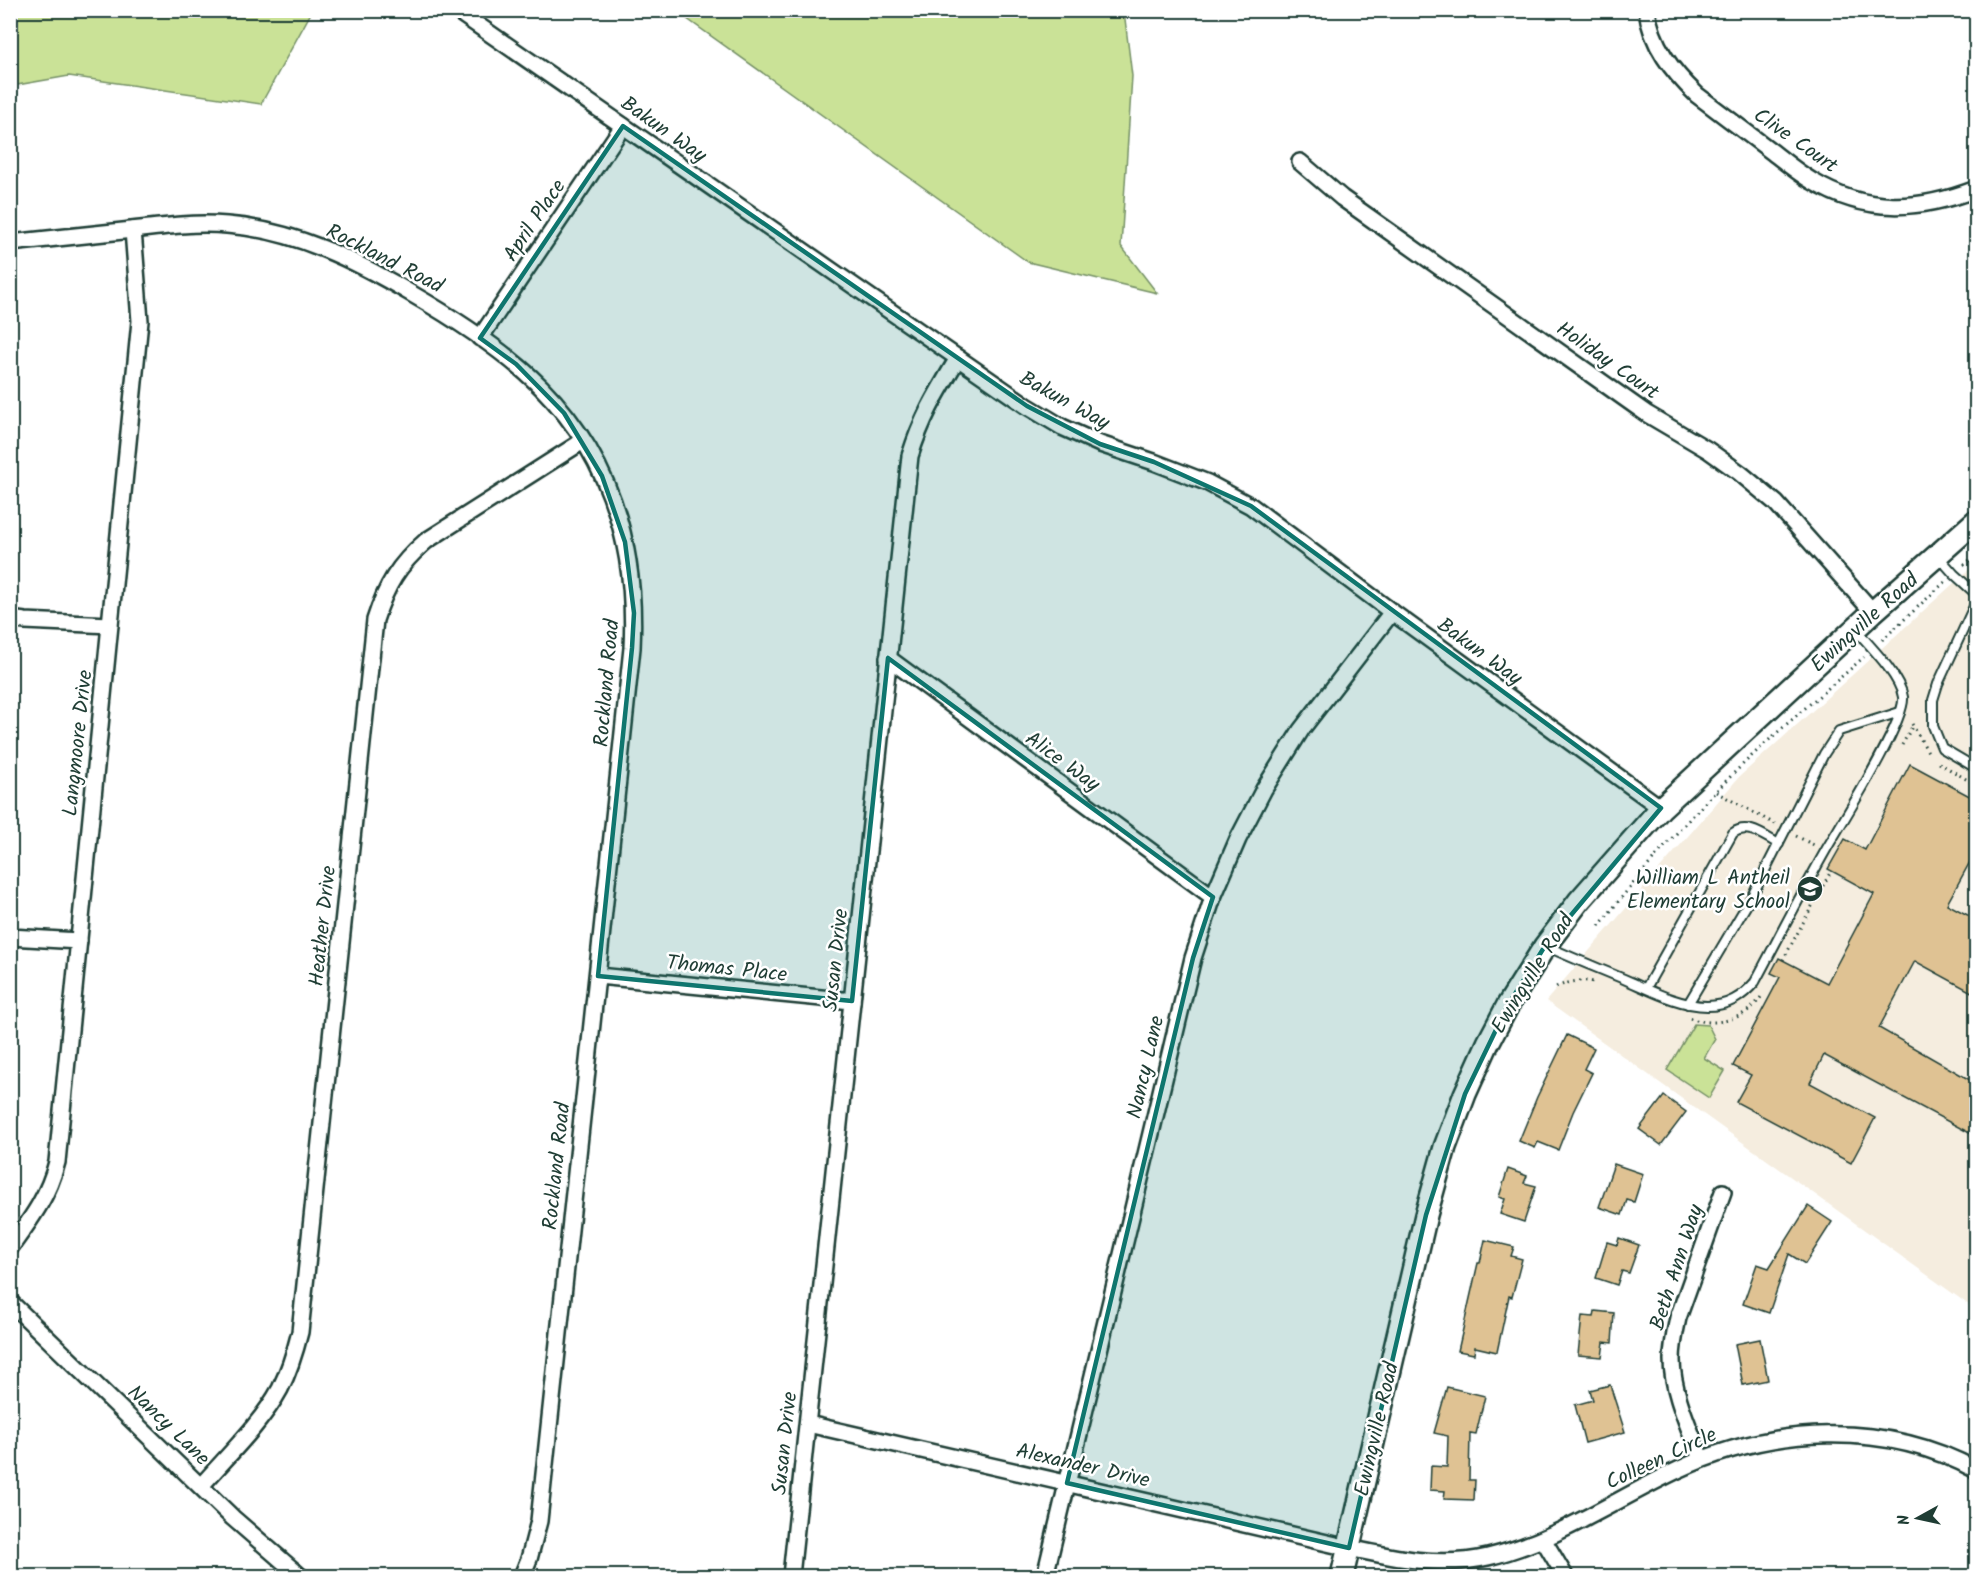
<svg xmlns="http://www.w3.org/2000/svg" width="1987" height="1587" font-family="Kalam,sans-serif">
	<style>
		.built { fill: #f5eddf }
		.green { fill: #cae297; stroke: #749066; stroke-width: 1.5 }
		.building { fill: #dfc293; stroke: #1f3d34; stroke-width: 1.5 }
		.lines { fill: none; stroke-linecap: round; stroke-linejoin: round }
		.service-casing { stroke: #1f3d34; stroke-width: 12 }
		.minor-casing { stroke: #1f3d34; stroke-width: 20 }
		.secondary-casing { stroke: #1f3d34; stroke-width: 26 }
		.path { stroke: #1f3d34; stroke-width: 3; stroke-dasharray: 1.5 4.5; stroke-linecap: butt }
		.service { stroke: #fff; stroke-width: 8 }
		.minor { stroke: #fff; stroke-width: 15 }
		.secondary { stroke: #fff; stroke-width: 21 }
		.marked { fill: #0f766e; fill-opacity: 0.2; stroke: #0f766e; stroke-width: 4.5; stroke-linejoin: round }
		.labels { text-anchor: middle; stroke-width: 5; stroke-linejoin: round; paint-order: stroke }
		.street-label { font-size: 21px; fill: #1f3d34; stroke: #fff }
		.poi-label { font-size: 21px; fill: #1f3d34; stroke: #fff; text-anchor: end }
	</style>
	<rect width="100%" height="100%" fill="#fff"/>
	<filter id="ink" filterUnits="userSpaceOnUse"><feTurbulence type="fractalNoise" baseFrequency=".0167" numOctaves="2"/><feDisplacementMap in="SourceGraphic" scale="12" xChannelSelector="R" yChannelSelector="G"/><feConvolveMatrix kernelMatrix="1 2 1 2 8 2 1 2 1" color-interpolation-filters="sRGB"/></filter>
	<g filter="url(#ink)">
		<path class="built" d="M1974 565 1976 567V1310L1546 1001 1739 777Z"/>
		<g class="green">
			<path d="M11 10H312V11L261 104 69 76 11 86Z"/>
			<path d="M676 11H1124L1132 76 1121 246 1157 293 1028 262Z"/>
			<path d="M1694 1024 1708 1025 1715 1039 1704 1058 1725 1071 1709 1098 1667 1070Z"/>
		</g>
		<g class="building">
			<path d="M1910 764 1977 800V849L1947 904 1977 920V995L1915 961 1879 1028 1977 1084V1137L1824 1055 1810 1083 1875 1118 1851 1163 1736 1102 1751 1075 1733 1066 1780 977 1771 973 1779 958 1827 983 1874 894 1828 869 1845 839 1865 850Z"/>
			<path d="M1567 1035 1594 1048 1584 1069 1592 1073 1573 1112 1558 1150 1538 1142 1535 1148 1519 1141 1537 1097Z"/>
			<path d="M1664 1096 1686 1112 1661 1145 1639 1129Z"/>
			<path d="M1614 1164 1643 1174 1634 1202 1627 1200 1622 1215 1599 1207Z"/>
			<path d="M1508 1169 1527 1176 1524 1183 1536 1186 1524 1222 1500 1214 1505 1199 1499 1197Z"/>
			<path d="M1808 1206 1832 1222 1805 1264 1789 1254 1769 1313 1743 1304 1757 1264 1769 1268Z"/>
			<path d="M1619 1238 1639 1245 1629 1273 1622 1271 1617 1285 1596 1278 1607 1242 1617 1245Z"/>
			<path d="M1485 1240 1514 1247 1511 1256 1522 1259 1512 1297 1509 1296 1497 1352 1475 1347 1474 1354 1458 1351 1478 1263H1480Z"/>
			<path d="M1595 1311 1614 1313 1612 1343 1604 1342 1602 1357 1578 1355 1582 1316 1594 1317Z"/>
			<path d="M1760 1339 1768 1380 1743 1385 1735 1344Z"/>
			<path d="M1610 1385 1625 1432 1585 1443 1575 1405 1593 1400 1590 1390Z"/>
			<path d="M1447 1387 1485 1396 1476 1434 1470 1433 1469 1480H1475L1474 1500 1444 1499 1445 1491 1430 1490 1431 1466 1447 1467 1448 1436 1434 1433Z"/>
		</g>
		<g class="lines">
			<defs>
				<g id="service">
					<path d="M1938 556 1954 574 1976 594"/>
					<path d="M1976 602 1938 684 1933 700V726L1942 748 1976 768"/>
					<path d="M1546 946C1572 958 1598 968 1624 979 1650 990 1679 1006 1707 1006 1728 1006 1742 997 1755 982 1779 937 1802 892 1827 848 1842 822 1906 721 1903 697 1900 676 1870 646 1856 630"/>
					<path d="M1646 988 1733 833C1748 822 1765 837 1779 844"/>
					<path d="M1688 1004 1752 896 1824 754 1839 731 1900 712"/>
				</g>
				<g id="minor">
					<path d="M456 10 1027 406 1062 427 1100 444 1154 462 1208 483 1251 506 1392 612 1661 808"/>
					<path d="M1647 10C1651 45 1673 72 1697 95 1722 114 1746 132 1771 151 1784 161 1798 173 1812 181 1866 214 1919 211 1976 189"/>
					<path d="M1300 162 1342 198 1647 414 1708 450 1740 473 1776 503 1873 612"/>
					<path d="M10 243C48 239 86 235 123 231 158 227 192 222 227 225 294 230 355 260 412 294 457 320 504 350 541 387 612 459 637 550 632 648L539 1521 529 1559 522 1576"/>
					<path d="M480 338 623 126"/>
					<path d="M10 619 25 621 110 625"/>
					<path d="M888 658 1213 897"/>
					<path d="M10 937 79 941"/>
					<path d="M598 976 852 1001"/>
					<path d="M10 1248C31 1219 48 1197 57 1162L140 321 133 230"/>
					<path d="M10 1302 233 1518 300 1576"/>
					<path d="M808 1424 1349 1548C1395 1558 1441 1568 1488 1557 1556 1541 1616 1499 1678 1470 1770 1426 1885 1420 1976 1470"/>
					<path d="M1701 1459C1690 1429 1672 1392 1672 1360 1672 1345 1675 1332 1678 1318L1723 1192"/>
					<path d="M201 1486C227 1456 261 1424 280 1389 289 1371 295 1352 300 1332L375 620C386 586 398 565 426 541L583 441"/>
					<path d="M1543 1539 1565 1576"/>
					<path d="M791 1576 910 456C922 417 937 393 958 358"/>
					<path d="M1045 1576 1193 958 1213 897 1238 839 1264 789 1301 730 1392 612"/>
				</g>
				<path id="secondary" d="M1342 1576 1426 1215 1445 1147 1465 1094 1488 1043 1508 1005 1545 946 1579 901 1661 808 1873 612 1976 521"/>
			</defs>
			<use href="#service" class="service-casing"/>
			<use href="#minor" class="minor-casing"/>
			<use href="#secondary" class="secondary-casing"/>
			<g class="path">
				<path d="M1964 565 1976 555"/>
				<path d="M1882 640 1946 581"/>
				<path d="M1912 724 1928 752"/>
				<path d="M1902 745 1913 725"/>
				<path d="M1939 763 1976 785"/>
				<path d="M1716 792 1775 824"/>
				<path d="M1796 836 1814 845"/>
				<path d="M1599 926C1640 873 1684 823 1731 776 1773 734 1820 696 1864 657"/>
				<path d="M1783 960 1831 871"/>
				<path d="M1556 987C1570 982 1579 979 1594 982"/>
				<path d="M1690 1018C1717 1028 1748 1019 1763 994"/>
			</g>
			<use href="#service" class="service"/>
			<use href="#minor" class="minor"/>
			<use href="#secondary" class="secondary"/>
		</g>
	</g>
	<path class="marked" d="M623 126 1027 406 1100 444 1154 462 1251 506 1661 808 1545 946 1508 1005 1465 1094 1426 1215 1349 1548 1067 1483 1193 958 1213 897 888 658 852 1001 598 976 632 648 634 613 625 542 602 476 564 413 516 364 480 338Z"/>
	<defs>
		<symbol id="school-disc" viewBox="-11 -11 22 22"><circle r="9.5" fill="#1f3d34" stroke="#fff"/><path d="M0-5L7-2L0 1L-7-2ZM-4 1L0 2.5L4 1V4Q0 6-4 4Z" fill="#fff"/></symbol>
	</defs>
	<g fill-rule="evenodd">
		<use href="#school-disc" x="1795" y="874" width="30" height="30"/>
	</g>
	<g class="labels">
		<g class="street-label">
			<text transform="translate(664 129) rotate(35)" y="7">Bakun Way</text>
			<text transform="translate(1796 140) rotate(35)" y="7">Clive Court</text>
			<text transform="translate(534 220) rotate(-56)" y="7">April Place</text>
			<text transform="translate(385 258) rotate(27)" y="7">Rockland Road</text>
			<text transform="translate(1608 360) rotate(35)" y="7">Holiday Court</text>
			<text transform="translate(1065 400) rotate(29)" y="7">Bakun Way</text>
			<text transform="translate(1864 622) rotate(-42)" y="7">Ewingville Road</text>
			<text transform="translate(1480 651) rotate(36)" y="7">Bakun Way</text>
			<text transform="translate(606 683) rotate(-85)" y="7">Rockland Road</text>
			<text transform="translate(77 743) rotate(-84)" y="7">Langmoore Drive</text>
			<text transform="translate(1063 761) rotate(36)" y="7">Alice Way</text>
			<text transform="translate(322 926) rotate(-84)" y="7">Heather Drive</text>
			<text transform="translate(835 960) rotate(-84)" y="7">Susan Drive</text>
			<text transform="translate(727 968) rotate(6)" y="7">Thomas Place</text>
			<text transform="translate(1532 973) rotate(-58)" y="7">Ewingville Road</text>
			<text transform="translate(1145 1067) rotate(-77)" y="7">Nancy Lane</text>
			<text transform="translate(556 1166) rotate(-84)" y="7">Rockland Road</text>
			<text transform="translate(1676 1267) rotate(-72)" y="7">Beth Ann Way</text>
			<text transform="translate(169 1425) rotate(44)" y="7">Nancy Lane</text>
			<text transform="translate(1376 1429) rotate(-77)" y="7">Ewingville Road</text>
			<text transform="translate(784 1443) rotate(-84)" y="7">Susan Drive</text>
			<text transform="translate(1661 1458) rotate(-25)" y="7">Colleen Circle</text>
			<text transform="translate(1083 1465) rotate(13)" y="7">Alexander Drive</text>
		</g>
		<g class="poi-label">
			<text x="1790" y="884">William L Antheil<tspan x="1790" dy="24">Elementary School</tspan></text>
		</g>
	</g>
	<rect width="1987" height="1587" fill="none" stroke="#fff" stroke-width="36"/>
	<rect x="18" y="18" width="1951" height="1551" fill="none" stroke="#1f3d34" stroke-width="2" filter="url(#ink)"/>
	<g transform="translate(1918 1518) rotate(262)" stroke="#ffffff" stroke-width="4.5" paint-order="stroke">
	<path d="M0-4.5L10 22L0 15L-10 22Z" fill="#1f3d34"/>
	<text y="-9" font-size="16" font-weight="bold" text-anchor="middle" fill="#1f3d34">N</text>
	</g>
</svg>
